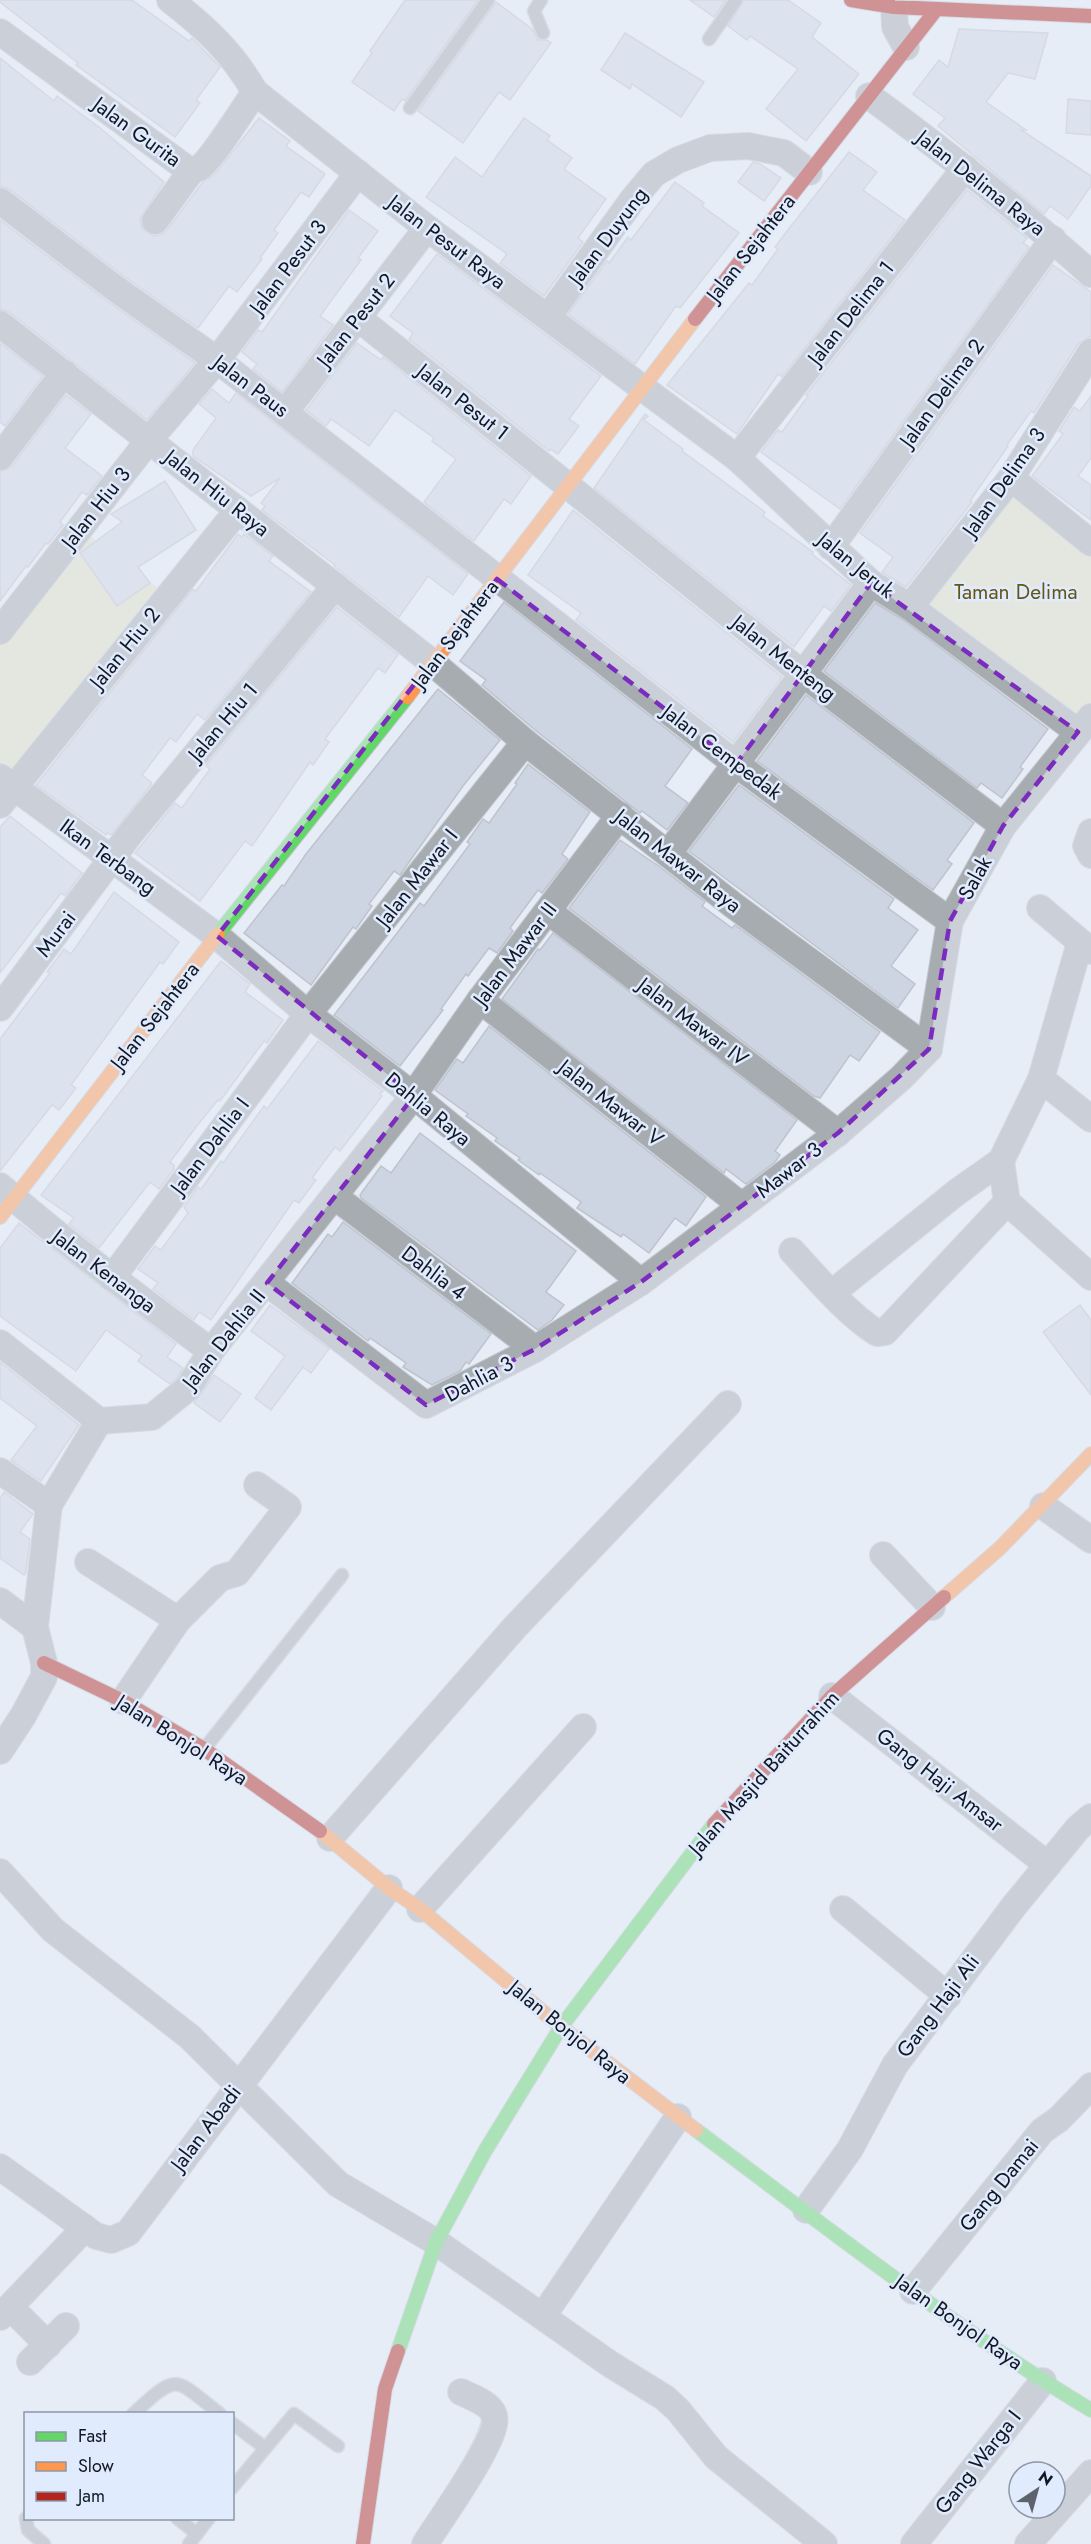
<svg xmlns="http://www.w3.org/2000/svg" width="1091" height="2544" font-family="Jost,sans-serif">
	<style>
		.green { fill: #e1dec4 }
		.building { fill: #ced5e2; stroke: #bec3cd; stroke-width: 1.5 }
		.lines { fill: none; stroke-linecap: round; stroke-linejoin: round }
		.lane-casing { stroke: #c2c7cf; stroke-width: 15 }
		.street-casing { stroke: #c2c7cf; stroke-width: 28 }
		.fast-casing { stroke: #c2c7cf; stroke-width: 16 }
		.slow-casing { stroke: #c2c7cf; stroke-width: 16 }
		.jam-casing { stroke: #c2c7cf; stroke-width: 16 }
		.lane { stroke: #a7acb1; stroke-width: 12 }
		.street { stroke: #a7acb1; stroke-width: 26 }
		.fast { stroke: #63d668; stroke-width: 14 }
		.slow { stroke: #ff974d; stroke-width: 14 }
		.jam { stroke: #b3261e; stroke-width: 14 }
		.marked { fill: none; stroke: #7b2cbf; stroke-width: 4.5; stroke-dasharray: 12 8; stroke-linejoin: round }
		.labels { text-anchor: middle; stroke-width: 5; stroke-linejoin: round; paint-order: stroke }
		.street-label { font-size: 21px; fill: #121823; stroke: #e0ebfe }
		.park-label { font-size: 21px; fill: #645715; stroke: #e0ebfe }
	</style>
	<rect width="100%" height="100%" fill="#e7edf7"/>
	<g class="green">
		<path d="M1011 478 1091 541V715L1078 732 910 607Z"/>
		<path d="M81 529 167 595 12 787 0 777V631Z"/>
	</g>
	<g class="building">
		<path d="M0 0H132L189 41 192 38 194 40 220 67 196 100 200 103 175 137 76 65 78 63 0 2Z"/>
		<path d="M405 0H478L405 101 402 99 394 111 352 82 372 53 370 51Z"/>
		<path d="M690 0H726L714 17Z"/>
		<path d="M744 0H788L821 23 812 37 859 74 806 141 766 109 798 69 750 36 747 40 728 26Z"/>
		<path d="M496 2 532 29 538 40H547L551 43 510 100 499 92 463 143 418 111Z"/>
		<path d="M959 29 1048 33 1035 79 1008 73 986 102 1026 130H1021L1091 176V186L1068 219 1050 206 1044 214 938 126 945 118 913 94 939 60 948 67Z"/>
		<path d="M625 33 704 82 681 117 632 84 630 89 601 70Z"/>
		<path d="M0 58 54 101 57 96 100 128 164 182 140 219 142 228 153 236 161 235 167 230 202 183 216 173 259 118 290 141 286 146 325 174 309 197 301 192 274 230 278 233 260 258 262 259 237 292 229 286 198 328 125 277 9 189 0 186Z"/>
		<path d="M1068 99 1091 101V135L1066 133Z"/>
		<path d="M524 118 550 136 547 140 572 158 564 169 606 199 578 238 583 242 544 296 500 263 507 254 426 197 455 157 482 177Z"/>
		<path d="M849 152 877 172 863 190 905 220 782 377 778 374 737 434 667 385 749 283 752 285 778 249 775 247 784 235Z"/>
		<path d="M753 162 760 164 781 178 764 201 738 182Z"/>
		<path d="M675 182 704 203 702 206 739 233 680 308 676 306 635 364 568 314 607 261 609 263 628 237 631 240Z"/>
		<path d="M967 190 1027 238 1023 243 1029 247 840 509 761 452 778 430 782 432 808 396 806 395Z"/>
		<path d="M349 210 378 231 358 258 361 260 320 316 333 325 282 392 253 369 257 364 242 352 258 330 262 332Z"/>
		<path d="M0 220 107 301 195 363 147 420 9 312 0 309Z"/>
		<path d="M437 254 601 376 569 419 579 426 558 454 550 449 549 451 409 339 413 333 390 316Z"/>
		<path d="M1053 265 1091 292V336L1078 344 1034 413 1031 411 1007 445 1008 446 970 501 972 502 906 587 882 572 893 557 860 533Z"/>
		<path d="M0 343 43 376 5 426 0 422Z"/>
		<path d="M357 343 381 360 383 357 531 476 511 504 504 499 474 541 424 502 456 459 432 441 434 438 395 410 369 446 331 419 326 426 306 410Z"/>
		<path d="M212 389 229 403 236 393 468 574 453 595 428 576 399 617 334 566 335 565 262 510 265 506 261 503 280 478 251 496 193 456V450L216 418 199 404Z"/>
		<path d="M66 395 91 414 65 448 102 476 87 495 82 492 60 522 63 525 48 544 46 543 28 567 26 566 0 601V472L12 466Z"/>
		<path d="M1091 396V458L1078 476 1091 485V520L1032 476 1063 434 1059 431 1074 407 1080 411Z"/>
		<path d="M645 414 648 416 644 420 683 449 682 451 765 512 763 516 813 552 812 554 851 585 831 611 824 606 794 647 594 488Z"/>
		<path d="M165 481 196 530 138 567 150 583 117 606 80 553 122 522 111 514Z"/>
		<path d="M573 510 782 677 733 742 576 620 581 613 528 575Z"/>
		<path d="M238 534 242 537 244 534 273 556 269 561 311 592 205 720 197 714 176 742 170 738 142 775 151 782V785L111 835 108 833 106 835 36 785 193 589 196 591Z"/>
		<path d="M504 602 692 749 665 786 688 803 667 830 642 811 640 813 535 730 482 685 486 680 460 661Z"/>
		<path d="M875 603 902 619 1048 729 1020 767 1023 769 1002 798 981 783 977 788 824 671Z"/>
		<path d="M337 607 398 655 385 673 378 668 325 739 329 742 313 765 310 762 252 846 245 841 200 901 135 853 175 803 182 808 210 769 206 766 207 764Z"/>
		<path d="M438 689 500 740 463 786 400 875 394 871 369 904 372 906 356 929 353 927 311 985 244 933 282 885 284 886 306 854Z"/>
		<path d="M806 695 974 823 947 860 952 864 933 890 757 761Z"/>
		<path d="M528 764 590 812 562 854 568 859 542 893 538 890 510 928 513 931 497 953 489 948 468 976 466 974 441 1009 443 1010 400 1066 334 1015 420 903 424 906 444 879 470 844 467 842 483 819 489 823 517 784 515 783Z"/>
		<path d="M739 785 894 899 888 908 918 930 891 966 915 984 898 1008 689 851Z"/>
		<path d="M10 816 82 873 65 896 61 893 0 973V827Z"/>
		<path d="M620 840 660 867 705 902 702 906 732 928 735 925 880 1032 859 1061 850 1055 820 1098 814 1096 569 908Z"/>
		<path d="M114 892 179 942 163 964 160 962 71 1085 76 1088 59 1110 52 1105 0 1171V1039L50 973 47 972 64 949 71 954Z"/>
		<path d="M553 933 797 1120 775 1151 780 1155 775 1162 746 1184 726 1169 724 1173 502 999 538 949 540 950Z"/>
		<path d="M221 961 250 984 245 992 283 1020 267 1043 264 1041 220 1101 218 1100 196 1127 170 1162 174 1165V1169L159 1189 150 1182 99 1248 69 1224 74 1218 41 1195Z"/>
		<path d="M489 1026 706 1197 686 1226 675 1218 649 1253 623 1234 621 1237 577 1208 581 1202 540 1173 539 1175 518 1160 520 1158 495 1141 497 1138 466 1116 468 1114 435 1090 457 1059 463 1063Z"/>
		<path d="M318 1041 383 1091 380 1094 382 1096 340 1151 335 1147 312 1178 316 1180 299 1203 294 1200 211 1320 199 1312 194 1320 153 1289 158 1283 138 1269 155 1246 161 1250 188 1213 184 1207 198 1187 201 1189 221 1161 223 1163 264 1106 267 1109Z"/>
		<path d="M420 1133 576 1251 546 1292 564 1305 552 1320 538 1330 361 1198 360 1195 381 1166 391 1173Z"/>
		<path d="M343 1222 491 1334 469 1364 466 1362 460 1371 432 1385 403 1367 406 1363 370 1338 368 1341 292 1283 328 1234 332 1237Z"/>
		<path d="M19 1223 176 1344 167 1357 183 1368 177 1378 170 1384 138 1361 142 1356 106 1330 76 1371 0 1316V1248Z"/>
		<path d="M270 1305 329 1349 311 1373 303 1367 271 1410 255 1398 285 1356 251 1331Z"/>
		<path d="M1080 1305 1091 1320V1395L1043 1332Z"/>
		<path d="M0 1362 79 1425 41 1481 11 1460 37 1426 0 1398Z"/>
		<path d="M214 1375 241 1394 220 1422 194 1403Z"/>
		<path d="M4 1492 33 1514 20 1532 30 1539 26 1572 24 1575 0 1558V1498Z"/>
	</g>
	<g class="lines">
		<defs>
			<g id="lane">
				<path d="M541 0 534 11 543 33"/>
				<path d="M709 39 736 0"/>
				<path d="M410 108 488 0"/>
				<path d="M205 1748 342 1575"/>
				<path d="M133 2414C179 2372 173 2377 220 2414"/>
				<path d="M232 2423 265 2448"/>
				<path d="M232 2488 294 2414 338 2446"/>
				<path d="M26 2518 28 2530 44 2544"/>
				<path d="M177 2518 197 2534"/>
				<path d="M189 2544 209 2518"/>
			</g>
			<g id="street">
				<path d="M170 0C206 28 232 52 255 92L427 228 737 458 871 583 910 607 1078 732"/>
				<path d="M894 7 895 27 906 47"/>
				<path d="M0 32 186 168C190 170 195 170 199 168 211 161 245 106 255 92"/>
				<path d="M869 96C945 152 1020 210 1091 274"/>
				<path d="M0 201 116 289 217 360 736 764 950 921"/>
				<path d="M155 221 192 170"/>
				<path d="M548 317 633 199 654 174 678 160 710 148 748 146 784 153 809 172"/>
				<path d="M358 318 803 674 1003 826"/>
				<path d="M0 324 335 586 434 664 525 742 733 905 929 1049"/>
				<path d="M285 412 427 228"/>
				<path d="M0 457 64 373"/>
				<path d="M737 458 965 168"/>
				<path d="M1011 478 1091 543"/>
				<path d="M831 547 1053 239"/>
				<path d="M910 607 1011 478 1091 352"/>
				<path d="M0 631 149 440 217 360 358 173"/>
				<path d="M0 777 217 936 308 1014 413 1095 641 1282"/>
				<path d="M0 805 238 510"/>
				<path d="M1091 832 1086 846 1091 855"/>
				<path d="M668 854 871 583"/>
				<path d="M1040 908 1091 951"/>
				<path d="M548 911 838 1133"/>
				<path d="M480 1000 742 1206"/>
				<path d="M0 1008 130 834 335 586"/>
				<path d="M929 1049 950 921 1003 826 1091 717"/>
				<path d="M1041 1079 1091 1119"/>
				<path d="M1001 1161 1007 1202 1091 1277"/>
				<path d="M0 1186C68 1245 139 1298 211 1351"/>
				<path d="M334 1196 535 1349"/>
				<path d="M792 1251C818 1279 845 1312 877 1333L885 1332 1007 1202"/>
				<path d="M112 1278 308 1014 525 742"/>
				<path d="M267 1283 426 1405 535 1349 641 1282 838 1133 901 1078 929 1049"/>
				<path d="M832 1293 957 1192 1001 1161 1041 1079 1080 942"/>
				<path d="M0 1343 99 1421"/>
				<path d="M99 1421 152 1417 188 1388 211 1351 407 1104 480 1000 620 815"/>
				<path d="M0 1471 49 1505"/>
				<path d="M1043 1506 1091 1540"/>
				<path d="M883 1555 932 1607"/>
				<path d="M88 1562 178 1620"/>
				<path d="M0 1601 35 1627"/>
				<path d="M832 1696 1048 1865"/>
				<path d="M123 1701 178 1620 220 1578 237 1573 288 1507 257 1485"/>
				<path d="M0 1751 23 1716 44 1677V1663L35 1627 49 1505 99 1421"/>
				<path d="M330 1838 515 1627 728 1404"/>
				<path d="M0 1872 53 1930 190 2037 338 2184 436 2242 610 2364 665 2398 678 2410 716 2457 824 2544"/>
				<path d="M420 1909 583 1727"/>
				<path d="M843 1909 948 1996"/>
				<path d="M0 2167 96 2236 111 2240 128 2233 389 1888"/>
				<path d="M806 2210 850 2149 895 2065 1014 1906 1078 1828 1091 1817"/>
				<path d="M913 2291 1042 2131 1059 2119 1091 2086"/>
				<path d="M10 2307 48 2345"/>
				<path d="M543 2316 678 2117"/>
				<path d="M0 2317 85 2228"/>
				<path d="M30 2362 66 2326"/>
				<path d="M425 2544C438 2523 502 2435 494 2415 490 2403 471 2397 461 2392"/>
				<path d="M914 2544 1043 2381"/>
				<path d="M1028 2544 1091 2473"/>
			</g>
			<g id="fast">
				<path d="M218 934 407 697"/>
				<path d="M696 2130C825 2226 953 2327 1091 2410"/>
				<path d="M398 2351 436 2242 485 2151 561 2027 714 1824"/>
			</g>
			<g id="slow">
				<path d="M407 697 695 319"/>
				<path d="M0 1217 218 934"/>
				<path d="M944 1597 1000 1548 1091 1454"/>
				<path d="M320 1831 389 1888 420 1909 561 2027 696 2130"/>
			</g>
			<g id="jam">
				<path d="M851 0 894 7 1091 16"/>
				<path d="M695 319 936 10"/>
				<path d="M44 1663 123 1701 204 1749 320 1831"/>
				<path d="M714 1824 832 1696 944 1597"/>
				<path d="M363 2544 385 2389 398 2351"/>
			</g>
		</defs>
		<use href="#lane" class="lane-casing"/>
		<use href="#street" class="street-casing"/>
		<use href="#fast" class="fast-casing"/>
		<use href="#slow" class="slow-casing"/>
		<use href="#jam" class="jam-casing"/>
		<use href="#lane" class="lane"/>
		<use href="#street" class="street"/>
		<use href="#fast" class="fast"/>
		<use href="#slow" class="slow"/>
		<use href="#jam" class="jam"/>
	</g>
	<path d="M0 0H1091V2544H0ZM497 579 736 764 871 583 1078 732 1003 826 950 921 929 1049 838 1133 641 1282 535 1349 426 1405 267 1283 414 1096 217 936Z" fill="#e7edf7" fill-opacity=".55" fill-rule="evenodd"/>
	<path class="marked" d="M497 579 736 764 871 583 1078 732 1003 826 950 921 929 1049 838 1133 641 1282 535 1349 426 1405 267 1283 414 1096 217 936Z"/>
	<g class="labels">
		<g class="street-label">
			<text transform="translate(137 132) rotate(36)" y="7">Jalan Gurita</text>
			<text transform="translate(981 183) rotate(38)" y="7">Jalan Delima Raya</text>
			<text transform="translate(608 236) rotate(-53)" y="7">Jalan Duyung</text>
			<text transform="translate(447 242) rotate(37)" y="7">Jalan Pesut Raya</text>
			<text transform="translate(751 248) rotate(-52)" y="7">Jalan Sejahtera</text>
			<text transform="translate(288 267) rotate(-53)" y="7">Jalan Pesut 3</text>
			<text transform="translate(851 313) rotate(-52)" y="7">Jalan Delima 1</text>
			<text transform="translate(356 320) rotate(-52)" y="7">Jalan Pesut 2</text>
			<text transform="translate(251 386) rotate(37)" y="7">Jalan Paus</text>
			<text transform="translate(942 393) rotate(-54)" y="7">Jalan Delima 2</text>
			<text transform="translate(463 402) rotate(38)" y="7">Jalan Pesut 1</text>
			<text transform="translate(1004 482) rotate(-55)" y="7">Jalan Delima 3</text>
			<text transform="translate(217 493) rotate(38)" y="7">Jalan Hiu Raya</text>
			<text transform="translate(96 508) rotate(-52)" y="7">Jalan Hiu 3</text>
			<text transform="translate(856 565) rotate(39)" y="7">Jalan Jeruk</text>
			<text transform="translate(455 634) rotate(-53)" y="7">Jalan Sejahtera</text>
			<text transform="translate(125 648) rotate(-51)" y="7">Jalan Hiu 2</text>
			<text transform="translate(784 658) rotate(38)" y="7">Jalan Menteng</text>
			<text transform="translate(223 722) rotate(-50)" y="7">Jalan Hiu 1</text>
			<text transform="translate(722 752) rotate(37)" y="7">Jalan Cempedak</text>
			<text transform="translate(108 857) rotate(36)" y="7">Ikan Terbang</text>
			<text transform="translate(678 861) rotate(38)" y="7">Jalan Mawar Raya</text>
			<text transform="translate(417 878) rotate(-52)" y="7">Jalan Mawar I</text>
			<text transform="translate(975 878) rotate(-61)" y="7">Salak</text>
			<text transform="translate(56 934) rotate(-53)" y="7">Murai</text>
			<text transform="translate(515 954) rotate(-53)" y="7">Jalan Mawar II</text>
			<text transform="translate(155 1016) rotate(-52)" y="7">Jalan Sejahtera</text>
			<text transform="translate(693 1022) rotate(37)" y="7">Jalan Mawar IV</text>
			<text transform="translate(611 1103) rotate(38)" y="7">Jalan Mawar V</text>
			<text transform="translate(428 1109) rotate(39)" y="7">Dahlia Raya</text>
			<text transform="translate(210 1146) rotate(-53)" y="7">Jalan Dahlia I</text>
			<text transform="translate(789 1170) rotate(-38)" y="7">Mawar 3</text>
			<text transform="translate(104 1271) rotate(37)" y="7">Jalan Kenanga</text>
			<text transform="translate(434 1273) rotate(37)" y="7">Dahlia 4</text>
			<text transform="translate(224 1339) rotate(-52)" y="7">Jalan Dahlia II</text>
			<text transform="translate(479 1379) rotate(-28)" y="7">Dahlia 3</text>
			<text transform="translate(182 1740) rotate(32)" y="7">Jalan Bonjol Raya</text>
			<text transform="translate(764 1773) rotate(-48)" y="7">Jalan Masjid Baiturrahim</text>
			<text transform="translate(940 1780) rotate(38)" y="7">Gang Haji Amsar</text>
			<text transform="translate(938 2006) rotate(-53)" y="7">Gang Haji Ali</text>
			<text transform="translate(570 2032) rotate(39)" y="7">Jalan Bonjol Raya</text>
			<text transform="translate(206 2128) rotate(-53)" y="7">Jalan Abadi</text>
			<text transform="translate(999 2185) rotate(-51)" y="7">Gang Damai</text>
			<text transform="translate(959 2322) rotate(35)" y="7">Jalan Bonjol Raya</text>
			<text transform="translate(978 2462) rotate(-52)" y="7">Gang Warga I</text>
		</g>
		<g class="park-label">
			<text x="1016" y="599">Taman Delima</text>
		</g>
	</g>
	<rect x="24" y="2412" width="210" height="108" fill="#e0ebfe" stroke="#8e97a6" stroke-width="1.5"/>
	<rect x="36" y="2432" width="30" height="9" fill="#63d668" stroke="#8e97a6" stroke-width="1.5"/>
	<text x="78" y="2442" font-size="18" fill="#121823">Fast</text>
	<rect x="36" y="2462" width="30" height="9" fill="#ff974d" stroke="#8e97a6" stroke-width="1.5"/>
	<text x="78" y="2472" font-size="18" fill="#121823">Slow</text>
	<rect x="36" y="2492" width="30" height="9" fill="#b3261e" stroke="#8e97a6" stroke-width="1.5"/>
	<text x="78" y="2502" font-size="18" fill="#121823">Jam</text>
	<g transform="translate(1037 2490) rotate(36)"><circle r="28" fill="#e0ebfe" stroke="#8e97a6" stroke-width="1.5"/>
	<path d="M0-4.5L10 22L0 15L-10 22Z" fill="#5d636d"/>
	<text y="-9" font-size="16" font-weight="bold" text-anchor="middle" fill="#121823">N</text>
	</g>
</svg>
